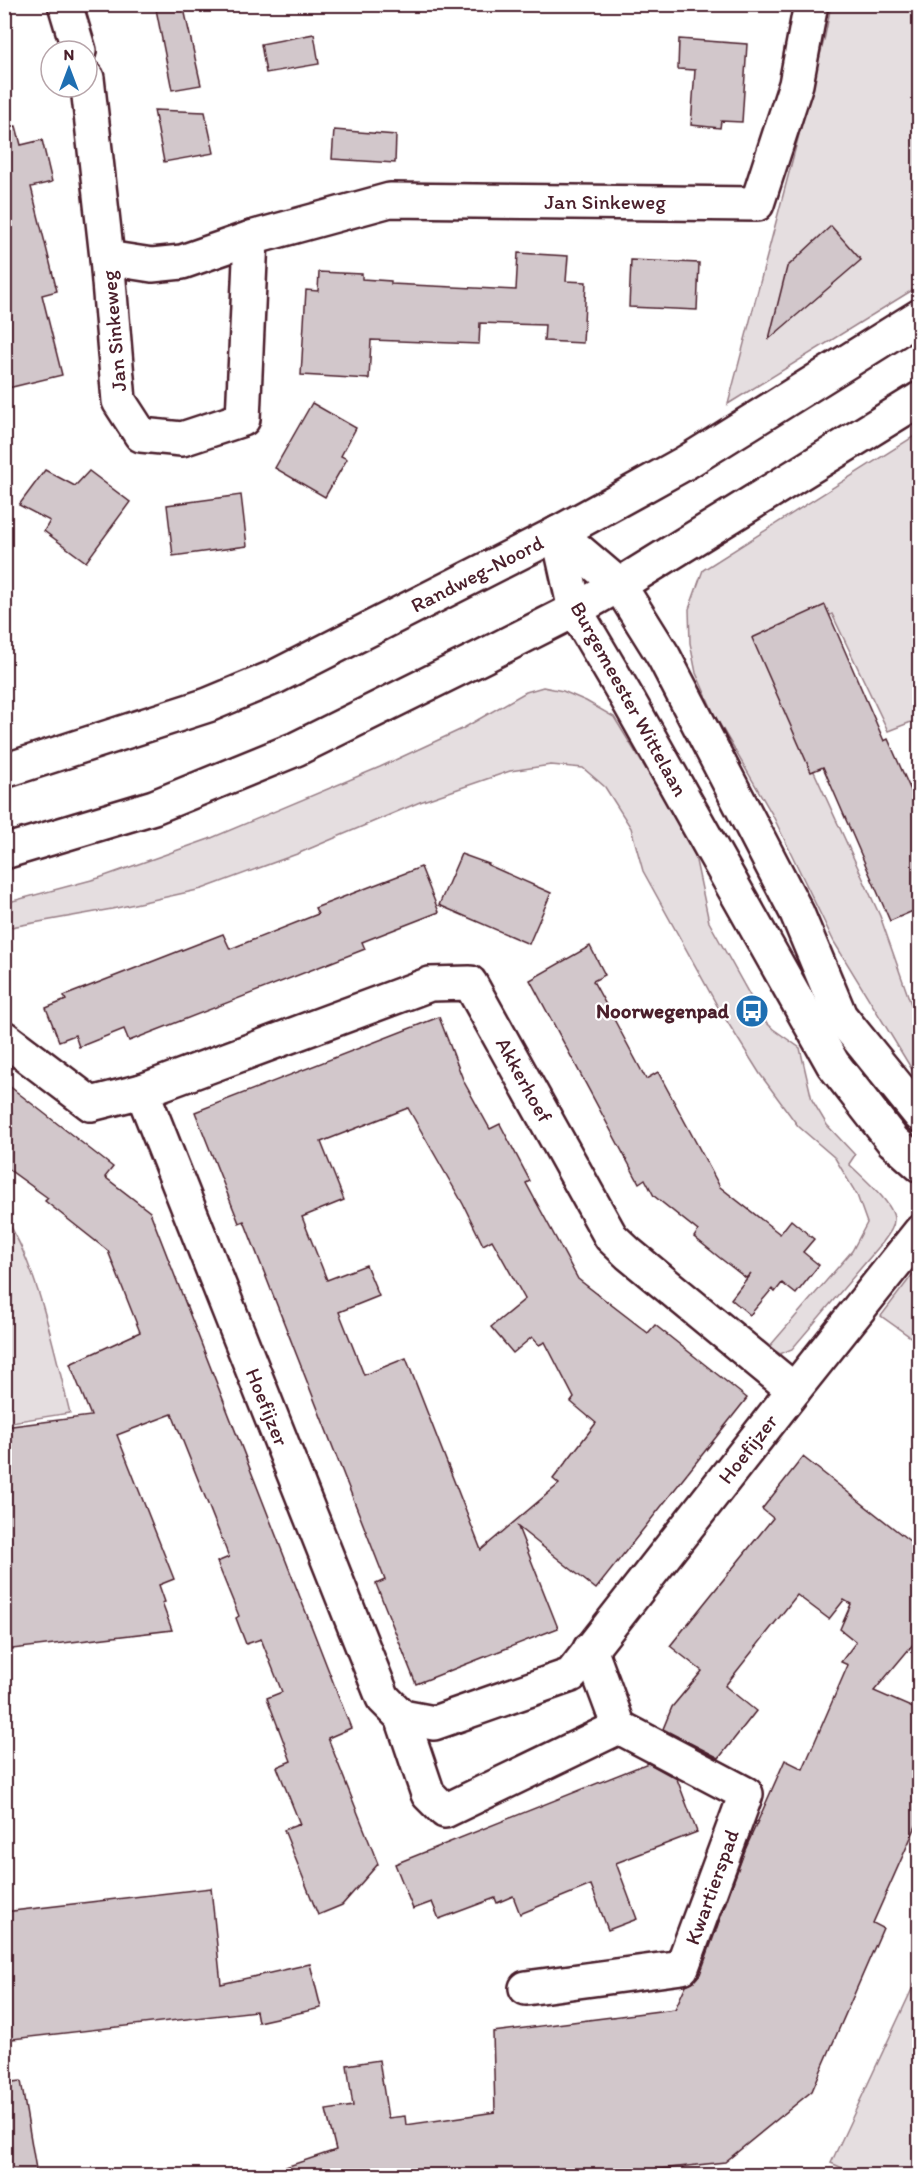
<svg xmlns="http://www.w3.org/2000/svg" width="924" height="2180" font-family="Itim,sans-serif">
	<style>
		.green { fill: #e5dee0; stroke: #987e86; stroke-width: 1.5 }
		.building { fill: #d2c7cb; stroke: #4a1f2b; stroke-width: 1.5; fill-rule: evenodd }
		.lines { fill: none; stroke-linecap: round; stroke-linejoin: round }
		.street-casing { stroke: #4a1f2b; stroke-width: 38 }
		.secondary-casing { stroke: #4a1f2b; stroke-width: 38 }
		.primary-casing { stroke: #4a1f2b; stroke-width: 38 }
		.street { stroke: #fff; stroke-width: 33 }
		.secondary { stroke: #fff; stroke-width: 33 }
		.primary { stroke: #fff; stroke-width: 33 }
		.labels { text-anchor: middle; stroke-width: 4.5; stroke-linejoin: round; paint-order: stroke }
		.street-label { font-size: 21px; fill: #4a1f2b; stroke: #fff }
		.poi-label { font-size: 21px; font-weight: bold; fill: #4a1f2b; stroke: #fff; text-anchor: end }
	</style>
	<rect width="100%" height="100%" fill="#fff"/>
	<filter id="ink" filterUnits="userSpaceOnUse"><feTurbulence type="fractalNoise" baseFrequency=".0167" numOctaves="2"/><feDisplacementMap in="SourceGraphic" scale="12" xChannelSelector="R" yChannelSelector="G"/><feConvolveMatrix kernelMatrix="1 2 1 2 8 2 1 2 1" color-interpolation-filters="sRGB"/></filter>
	<g filter="url(#ink)">
		<g class="green">
			<path d="M831 5H919V286L728 404 825 36Z"/>
			<path d="M919 433V719L888 731 832 614 758 649 880 916 919 1027V1081L834 942 772 814 715 716 696 673 690 643 689 609 703 570Z"/>
			<path d="M543 687 563 691 586 701 614 717 669 807 695 856 709 922 763 1019 773 1029 800 1048 812 1100 827 1125 855 1155 849 1164C860 1175 895 1204 894 1220 894 1228 888 1235 883 1242L792 1349 780 1354 769 1347 852 1251 867 1223 857 1195 835 1158 798 1126 760 1074 718 1007 643 871 631 828 605 787 583 768 551 765 510 771 420 802 297 854 202 889 112 909 5 928V903L99 878 209 839 380 767 462 729 526 692Z"/>
			<path d="M4 1215C39 1270 54 1350 70 1413L5 1423Z"/>
			<path d="M919 1266V1343L881 1316Z"/>
			<path d="M919 1974V2175H858L831 2163Z"/>
		</g>
		<g class="building">
			<path d="M155 4H183L201 85 172 90Z"/>
			<path d="M314 34 319 64 266 73 261 44Z"/>
			<path d="M679 39 747 44 742 122 721 121 720 128 691 125 695 70 678 69Z"/>
			<path d="M154 110 205 112 214 153 164 162Z"/>
			<path d="M16 126 21 145 42 140 52 182 31 187 57 291 42 295 62 375 4 389V127Z"/>
			<path d="M334 130 396 135 395 163 332 159Z"/>
			<path d="M831 226 861 260 769 339 787 267Z"/>
			<path d="M518 253 568 256 566 281 586 282 583 343 544 341 545 325 480 323 479 344 371 340 369 379 301 375 306 290 318 291 319 272 362 274V279L391 281V284L516 290Z"/>
			<path d="M631 260 699 263 697 310 629 307Z"/>
			<path d="M312 403 356 428 341 456 347 459 325 497 275 468Z"/>
			<path d="M45 470 75 486 89 471 130 502 86 562 44 531 50 521 19 505Z"/>
			<path d="M241 495 247 546 173 556 167 505Z"/>
			<path d="M825 605 884 741 888 739 920 811V908L890 921 823 767 811 772 752 638Z"/>
			<path d="M461 854 489 864 488 865 551 893 529 944 439 905Z"/>
			<path d="M421 867 439 912 362 942 365 949 129 1041 124 1029 79 1047 75 1035 59 1041 46 1008 66 1000 64 996 223 934 230 949 318 914 315 908Z"/>
			<path d="M590 946 605 975 593 981 616 1023 646 1079 658 1072 720 1187 780 1234 791 1220 814 1239 803 1252 819 1265 796 1294 782 1283 775 1292 772 1289 750 1315 731 1299 751 1273 746 1278 720 1258 694 1237 698 1231 654 1196 645 1179 639 1183 530 980Z"/>
			<path d="M439 1017 464 1082 490 1129 500 1124 530 1181 526 1183 578 1279 648 1333 655 1325 747 1398 596 1589 518 1527 558 1628 416 1684 376 1584 385 1580 244 1221 239 1223 195 1112ZM408 1108 463 1204 483 1245 492 1240 525 1299 491 1327 513 1353 532 1337 539 1345 545 1342 574 1398 571 1402 596 1423 553 1479 559 1484 481 1550 406 1358 364 1375 339 1312 379 1296 366 1265 327 1280 302 1217 344 1200 321 1142Z"/>
			<path d="M4 1082 113 1167 105 1177 150 1212 351 1728 328 1738 378 1864 342 1905 318 1915 284 1830 300 1824 277 1767 291 1761 267 1698 282 1692 261 1639 246 1644 236 1618 239 1616 217 1562 229 1557 172 1414 117 1435 174 1579 159 1585 165 1602 162 1603 172 1630 4 1650V1427L91 1416 70 1364 140 1332 108 1251 45 1201 48 1198 4 1166Z"/>
			<path d="M803 1457 920 1549V1636L874 1691 920 1711V1817L873 1923 883 1928 812 2091 725 2162 633 2172 634 2175H275L274 2171 336 2150 326 2110 353 2106 347 2065 379 2060 388 2118 405 2116 406 2125 495 2112 493 2032 675 2009 686 1985 694 1981 700 1974 745 1850 785 1760 803 1769 848 1665 841 1662 856 1642 840 1629 851 1604 844 1600 829 1619 797 1595 725 1686 756 1711 719 1758 663 1729 672 1707 702 1671 670 1646 773 1518 762 1509Z"/>
			<path d="M648 1763 677 1779 697 1832 616 1863 637 1919 608 1930 591 1885 520 1914 513 1896 497 1903 495 1898 439 1919 432 1902 413 1909 395 1864Z"/>
			<path d="M211 1888 221 1984 310 1964 321 2008 258 2022 256 2011 4 2040V1912Z"/>
			<path d="M21 2081 37 2175H4V2083Z"/>
		</g>
		<g class="lines">
			<defs>
				<g id="street">
					<path d="M65 4 79 51"/>
					<path d="M87 78 107 258 152 265 182 262 251 238 390 200 757 204 796 84 811 4"/>
					<path d="M107 258 119 401 141 435 182 439 243 419 251 238"/>
					<path d="M4 1038 91 1104 142 1091 430 984 470 983 611 1237 629 1254 794 1390 920 1232"/>
					<path d="M142 1091 383 1698 402 1717 428 1794 445 1811 619 1727 590 1649"/>
					<path d="M402 1717 434 1723 571 1675 794 1390"/>
					<path d="M526 1988 682 1967 746 1794 619 1727"/>
				</g>
				<g id="secondary">
					<path d="M558 533 575 610 627 698 833 1064 893 1141 920 1165"/>
					<path d="M558 533 619 585 664 657 797 913 840 1016 920 1115"/>
				</g>
				<g id="primary">
					<path d="M4 771 208 705 275 677 558 533 640 488 685 463 920 316"/>
					<path d="M4 852 154 807 296 749 482 657 575 610 619 585 920 399"/>
				</g>
			</defs>
			<use href="#street" class="street-casing"/>
			<use href="#secondary" class="secondary-casing"/>
			<use href="#primary" class="primary-casing"/>
			<use href="#street" class="street"/>
			<use href="#secondary" class="secondary"/>
			<use href="#primary" class="primary"/>
		</g>
	</g>
	<defs>
		<symbol id="bus-disc" viewBox="-11 -11 22 22"><circle r="9.5" fill="#1f6fb2" stroke="#fff"/><path d="M-5-6H5V4H4V6H2V4H-2V6H-4V4H-5ZM-3.5-4V0h7V-4ZM-3.5 1.2v1.5H-2V1.2ZM2 1.2v1.5H3.5V1.2Z" fill="#fff"/></symbol>
	</defs>
	<g fill-rule="evenodd">
		<use href="#bus-disc" x="733" y="992" width="38" height="38"/>
	</g>
	<g class="labels">
		<g class="street-label">
			<text x="605" y="209">Jan Sinkeweg</text>
			<text transform="translate(114 331) rotate(-95)" y="7">Jan Sinkeweg</text>
			<text transform="translate(477 574) rotate(-27)" y="7">Randweg-Noord</text>
			<text transform="translate(629 699) rotate(61)" y="7">Burgemeester Wittelaan</text>
			<text transform="translate(524 1080) rotate(61)" y="7">Akkerhoef</text>
			<text transform="translate(267 1407) rotate(68)" y="7">Hoefijzer</text>
			<text transform="translate(748 1449) rotate(-52)" y="7">Hoefijzer</text>
			<text transform="translate(712 1887) rotate(-70)" y="7">Kwartierspad</text>
		</g>
		<g class="poi-label">
			<text x="729" y="1018">Noorwegenpad</text>
		</g>
	</g>
	<rect width="924" height="2180" fill="none" stroke="#fff" stroke-width="24"/>
	<rect x="12" y="12" width="900" height="2156" fill="none" stroke="#4a1f2b" stroke-width="2" filter="url(#ink)"/>
	<g transform="translate(69 69)"><circle r="28" fill="#ffffff" stroke="#b7a5aa" stroke-width="1.5"/>
	<path d="M0-4.5L10 22L0 15L-10 22Z" fill="#1f6fb2"/>
	<text y="-9" font-size="16" font-weight="bold" text-anchor="middle" fill="#4a1f2b">N</text>
	</g>
</svg>
